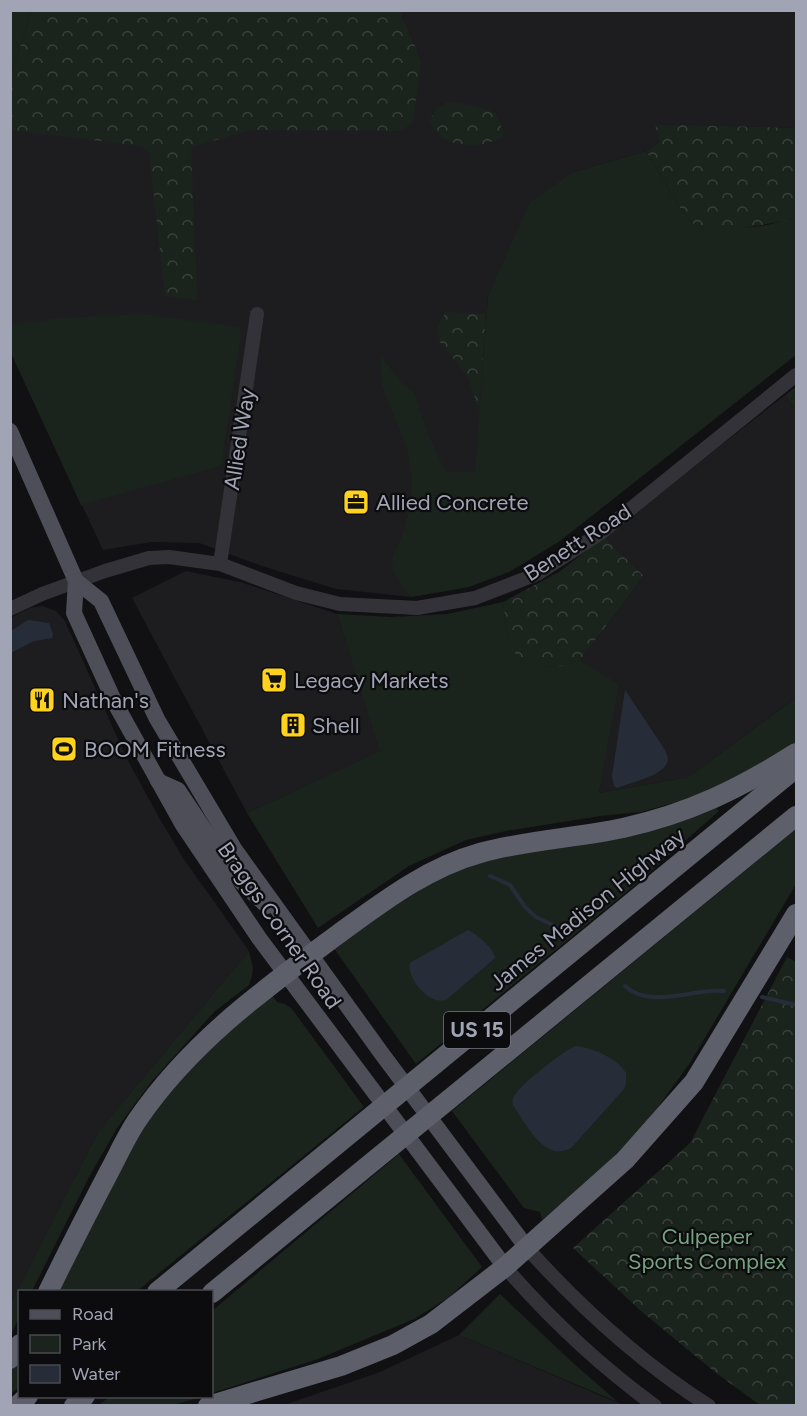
<svg xmlns="http://www.w3.org/2000/svg" width="807" height="1416" font-family="Figtree,sans-serif">
	<style>
		.built { fill: #1d1d20 }
		.green { fill: #1b231d }
		.forest { fill: url(#forest-crowns) }
		.water { fill: #262d38 }
		.lines { fill: none; stroke-linecap: round; stroke-linejoin: round }
		.stream { stroke: #262d38; stroke-width: 4 }
		.minor { stroke: #323238; stroke-width: 14 }
		.major { stroke: #4d4e58; stroke-width: 16 }
		.highway { stroke: #5d5f6a; stroke-width: 20 }
		.labels { text-anchor: middle; stroke-width: 4.5; stroke-linejoin: round; paint-order: stroke }
		.shield { fill: #0c0c0e; stroke: #747683; stroke-width: 1.5 }
		.shield-label { font-size: 21px; font-weight: bold; fill: #a1a4b5 }
		.street-label { font-size: 22px; fill: #a1a4b5; stroke: #0c0c0e }
		.poi-label { font-size: 22px; fill: #a1a4b5; stroke: #0c0c0e; text-anchor: start }
		.park-label { font-size: 22px; fill: #76a27f; stroke: #0c0c0e }
	</style>
	<defs>
		<pattern id="forest-crowns" width="20" height="18" patternUnits="userSpaceOnUse" patternTransform="scale(1.5)"><rect width="20" height="18" fill="#1b231d"/><path d="M2 6a3 3 0 1 1 6 0M12 15a3 3 0 1 1 6 0" fill="none" stroke="#39403c"/></pattern>
	</defs>
	<rect width="100%" height="100%" fill="#111113"/>
	<g class="built">
		<path d="M409 10 796 11V128L655 124 659 142 646 151 573 172 488 296 469 587 411 597 336 589 262 566 199 543 152 542 103 550 11 353 10 108 421 60 401 13Z"/>
		<path d="M785 395 796 410V698L688 777 599 793 618 685 580 660 644 576 604 537Z"/>
		<path d="M186 571 240 582 337 614 381 751 247 813 132 598Z"/>
		<path d="M42 606 56 611 65 621 126 757 157 814 183 858 249 951 98 1132 11 1303 10 618 30 608Z"/>
		<path d="M459 1335 623 1405 281 1406 380 1372Z"/>
	</g>
	<g class="green">
		<path d="M11 11H32L11 74Z"/>
		<path d="M646 151 680 208 696 227C731 229 764 230 796 216V355L560 541 509 572 469 587 411 597 404 589 392 569 393 556 403 533 409 512 412 492V474L407 449 381 383 380 355 403 384 414 392 428 434 446 472H475L488 296 530 202 573 172Z"/>
		<path d="M142 314 239 327 241 335 221 466 81 505 11 353V325L60 318Z"/>
		<path d="M796 387V386V410L785 395Z"/>
		<path d="M503 602 508 639C539 666 539 673 580 660L619 684 599 793 688 777 796 698V745L705 794 641 812 600 816 506 831 466 840 409 866 318 928 247 813 380 751 337 614 391 617 447 614Z"/>
		<path d="M714 806 719 811 641 880 416 1064 333 947 396 901 432 881 480 863 512 853 642 832 691 818Z"/>
		<path d="M796 829V884L690 1063 655 1111 623 1147 589 1182 542 1220 540 1212 524 1208 452 1111Z"/>
		<path d="M249 951 253 968 252 976 249 985 214 1012 152 1081 117 1128 89 1177 32 1291 20 1292 19 1317 11 1335V1303L98 1132Z"/>
		<path d="M272 995 277 1002 285 1004 292 1009 364 1107 137 1291 54 1292 122 1165 151 1116 169 1092 209 1048Z"/>
		<path d="M399 1154 482 1267 448 1298 414 1319 318 1359 212 1393V1311Z"/>
		<path d="M500 1294 573 1363 618 1402 459 1335Z"/>
		<path d="M19 1353V1387L11 1394 10 1368Z"/>
		<path d="M109 1397V1396L201 1397 173 1405H99Z"/>
	</g>
	<g class="forest">
		<path d="M32 11H409L401 13 421 60 413 122 401 131 251 130 191 147 197 300 165 296 149 153 141 146 11 130V74Z"/>
		<path d="M451 102 476 106 495 113 501 125 503 137C475 150 447 150 429 122L437 108Z"/>
		<path d="M655 124 796 128V216L784 221 714 233 696 227 680 208 646 151 659 142Z"/>
		<path d="M446 312 486 314 479 410 468 377 440 342 437 328Z"/>
		<path d="M604 537 644 576 580 660 558 667 539 666 517 657 508 639 503 602 559 572Z"/>
		<path d="M787 957 796 962V1405H760L716 1373 641 1311 573 1248 690 1143Z"/>
	</g>
	<g class="water">
		<path d="M28 620 49 623 53 634 52 638 34 641 11 653V631Z"/>
		<path d="M625 690 663 747C665 751 668 755 668 760 666 775 630 783 617 788L614 786 612 776Z"/>
		<path d="M468 930C477 934 494 949 495 958L446 1000C429 1006 406 977 410 963Z"/>
		<path d="M576 1046C593 1048 617 1058 626 1073V1083L624 1089 571 1148C544 1163 526 1123 513 1105 513 1100 512 1099 515 1095 520 1085 565 1049 576 1046Z"/>
	</g>
	<g class="lines">
		<g class="stream">
			<path d="M490 876 510 885 525 907 536 917 561 929"/>
			<path d="M625 986C651 1010 693 988 724 991"/>
			<path d="M762 997 796 1005"/>
		</g>
		<g class="minor">
			<path d="M220 564 257 314"/>
			<path d="M10 609 42 594 105 571 149 558 169 557 220 564 296 593 340 604 417 608 475 598 537 574 602 532 796 375"/>
			<path d="M527 1248C581 1308 640 1362 709 1406"/>
			<path d="M505 1267C550 1319 599 1365 655 1406"/>
		</g>
		<g class="major">
			<path d="M10 431 76 581 74 613 116 705 183 825 259 938 505 1267"/>
			<path d="M76 581 101 601 157 719 235 850 382 1054 527 1248"/>
			<path d="M158 781 178 790 236 877 267 906"/>
		</g>
		<g class="highway">
			<path d="M48 1292C68 1251 89 1210 110 1170 119 1153 127 1135 138 1119 191 1042 263 990 337 935 381 903 426 868 480 853 526 840 576 838 623 828 690 813 739 789 796 753"/>
			<path d="M157 1292 796 768"/>
			<path d="M212 1293 796 816"/>
			<path d="M10 1359 20 1344"/>
			<path d="M17 1406 28 1396"/>
			<path d="M74 1406 85 1396"/>
			<path d="M208 1406 341 1366 393 1345 431 1324 505 1267 625 1160 694 1082 796 914"/>
		</g>
	</g>
	<defs>
		<symbol id="office-square" viewBox="-11 -11 22 22"><rect x="-9" y="-9" width="18" height="18" rx="4" fill="#ffd31d" stroke="#0c0c0e"/><path d="M-6-3h4V-5.5h4V-3h4V5H-6ZM-1-4.5V-3h2v-1.5ZM-6 0V1H6V0Z" fill="#111"/></symbol>
		<symbol id="supermarket-square" viewBox="-11 -11 22 22"><rect x="-9" y="-9" width="18" height="18" rx="4" fill="#ffd31d" stroke="#0c0c0e"/><path d="M-6-5.5h2.5l.6 2H6L4.5 2H-2.5L-4.4-4H-6ZM-1.5 3.2a1.3 1.3 0 1 0 .1 0ZM3 3.2a1.3 1.3 0 1 0 .1 0Z" fill="#111"/></symbol>
		<symbol id="restaurant-square" viewBox="-11 -11 22 22"><rect x="-9" y="-9" width="18" height="18" rx="4" fill="#ffd31d" stroke="#0c0c0e"/><path d="M-5-6h1v4h1v-4h1v4h1v-4h1v5L-1.5 .5V6h-2V.5L-5-1ZM5-6V6H3V1.5H1.5Q1.5-4 5-6Z" fill="#111"/></symbol>
		<symbol id="building-square" viewBox="-11 -11 22 22"><rect x="-9" y="-9" width="18" height="18" rx="4" fill="#ffd31d" stroke="#0c0c0e"/><path d="M-4-6H4V6H1V3H-1V6H-4ZM-2.5-4.3h1.7v1.8h-1.7ZM.8-4.3h1.7v1.8H.8ZM-2.5-1h1.7V.8h-1.7ZM.8-1h1.7V.8H.8Z" fill="#111"/></symbol>
		<symbol id="stadium-square" viewBox="-11 -11 22 22"><rect x="-9" y="-9" width="18" height="18" rx="4" fill="#ffd31d" stroke="#0c0c0e"/><path d="M0-5a6.5 5 0 1 0 0 10a6.5 5 0 1 0 0-10ZM-3.5-1.8h7v3.6h-7Z" fill="#111"/></symbol>
	</defs>
	<g fill-rule="evenodd">
		<use href="#office-square" x="341" y="487" width="30" height="30"/>
		<use href="#supermarket-square" x="259" y="665" width="30" height="30"/>
		<use href="#restaurant-square" x="27" y="685" width="30" height="30"/>
		<use href="#building-square" x="278" y="710" width="30" height="30"/>
		<use href="#stadium-square" x="49" y="734" width="30" height="30"/>
	</g>
	<g class="labels">
		<rect class="shield" x="444" y="1012" width="66" height="36" rx="4.5"/>
		<g class="shield-label">
			<text x="477" y="1037">US 15</text>
		</g>
		<g class="street-label">
			<text transform="translate(239 439) rotate(-81)" y="8">Allied Way</text>
			<text transform="translate(577 542) rotate(-33)" y="8">Benett Road</text>
			<text transform="translate(587 909) rotate(-39)" y="8">James Madison Highway</text>
			<text transform="translate(280 925) rotate(55)" y="8">Braggs Corner Road</text>
		</g>
		<g class="poi-label">
			<text x="376" y="510">Allied Concrete</text>
			<text x="294" y="688">Legacy Markets</text>
			<text x="62" y="708">Nathan's</text>
			<text x="312" y="733">Shell</text>
			<text x="84" y="757">BOOM Fitness</text>
		</g>
		<g class="park-label">
			<text x="707" y="1244">Culpeper<tspan x="707" dy="25">Sports Complex</tspan></text>
		</g>
	</g>
	<rect width="807" height="1416" fill="none" stroke="#a1a4b5" stroke-width="24"/>
	<rect x="18" y="1290" width="195" height="108" fill="#0c0c0e" stroke="#484951" stroke-width="1.5"/>
	<rect x="30" y="1310" width="30" height="9" fill="#4d4e58" stroke="#484951" stroke-width="1.5"/>
	<text x="72" y="1320" font-size="18" fill="#a1a4b5">Road</text>
	<rect x="30" y="1335" width="30" height="18" fill="#1b231d" stroke="#484951" stroke-width="1.5"/>
	<text x="72" y="1350" font-size="18" fill="#a1a4b5">Park</text>
	<rect x="30" y="1365" width="30" height="18" fill="#262d38" stroke="#484951" stroke-width="1.5"/>
	<text x="72" y="1380" font-size="18" fill="#a1a4b5">Water</text>
</svg>
